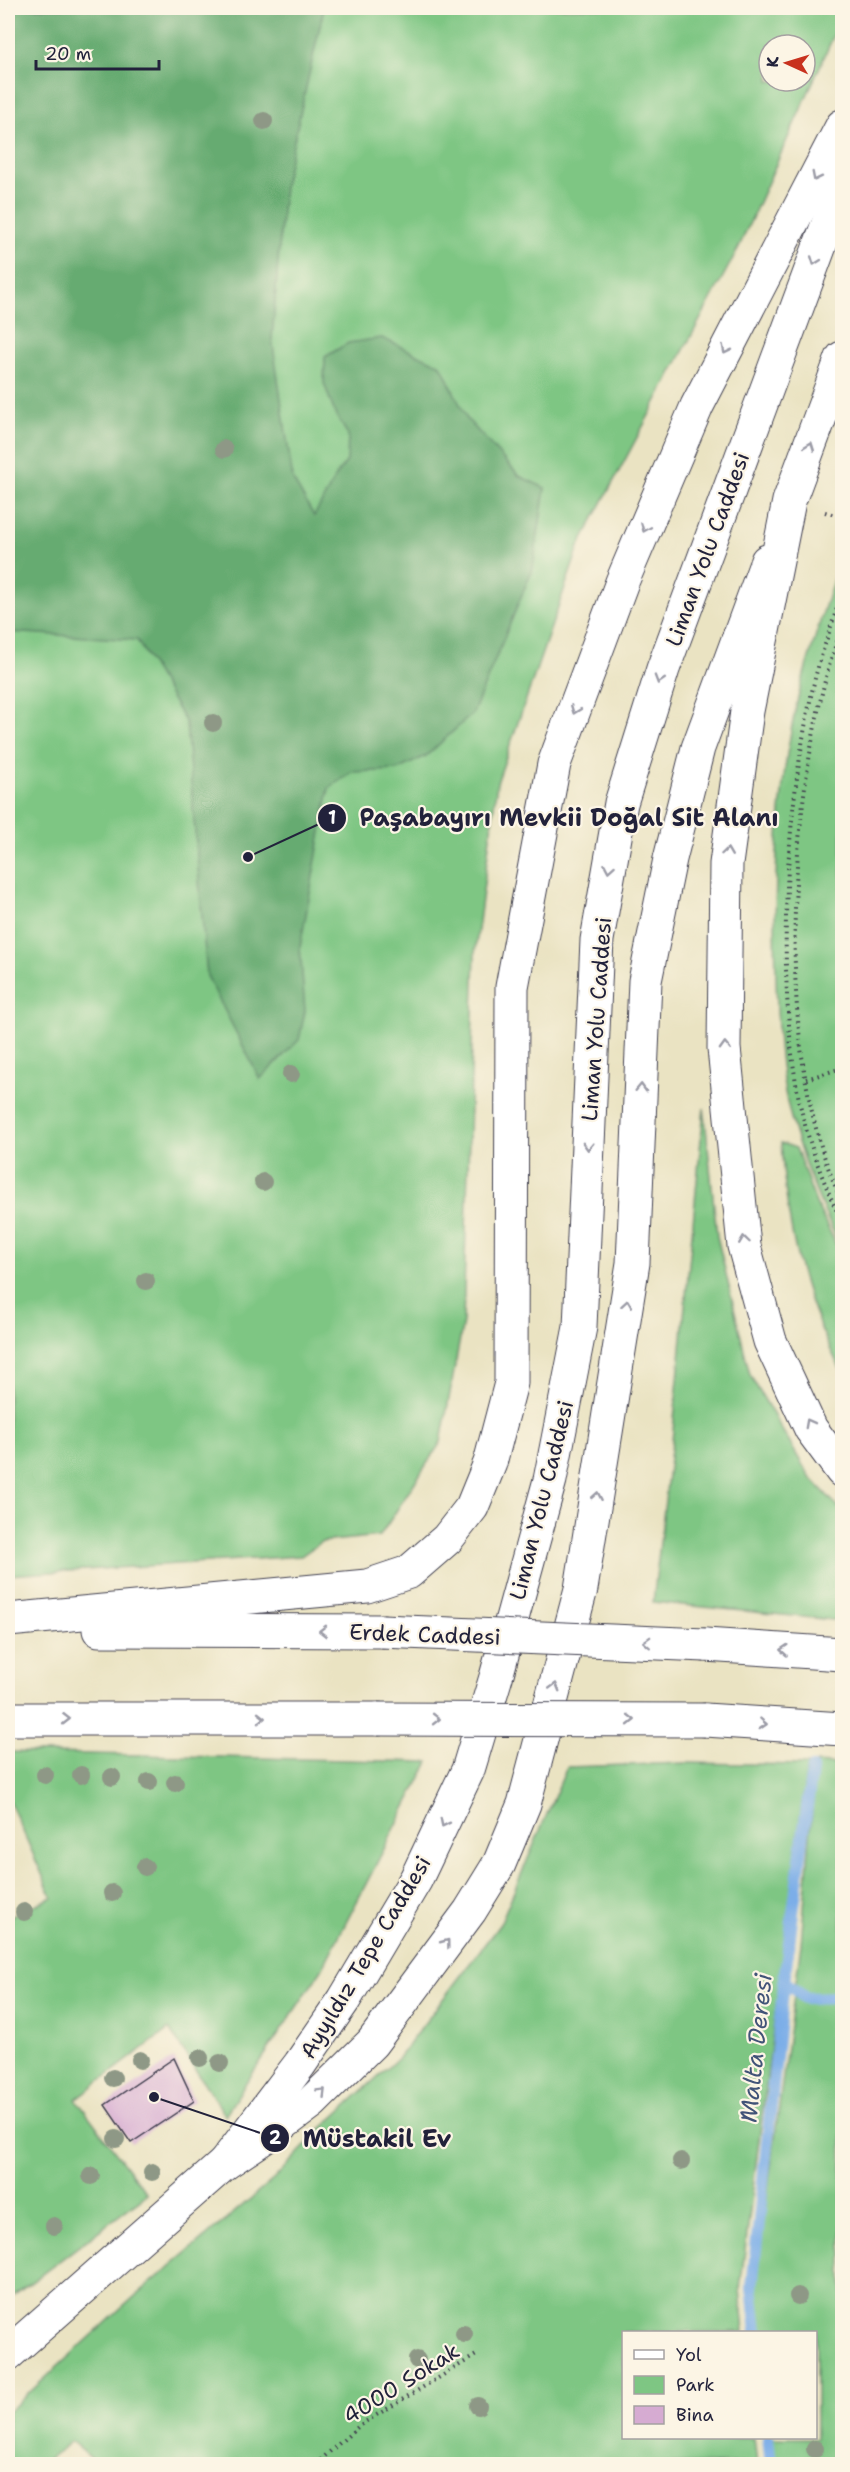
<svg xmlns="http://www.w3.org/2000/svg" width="850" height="2472" font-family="'Shantell Sans',sans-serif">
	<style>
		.green { fill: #7ec683; stroke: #50745f; stroke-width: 1.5; fill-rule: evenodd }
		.forest { fill: #66ab71; stroke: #446656; stroke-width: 1.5 }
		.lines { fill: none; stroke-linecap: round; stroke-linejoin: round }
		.stream { stroke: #7baee8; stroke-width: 12 }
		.building { fill: #d6abd2 }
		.major-casing { stroke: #403f4f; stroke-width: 35 }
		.highway-casing { stroke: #403f4f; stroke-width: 35 }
		.path { stroke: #403f4f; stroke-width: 4; stroke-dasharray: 1.5 4.5; stroke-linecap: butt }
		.major { stroke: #fff; stroke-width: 33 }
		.highway { stroke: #fff; stroke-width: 33 }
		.highway-bridge-casing { stroke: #403f4f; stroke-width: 35; stroke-linecap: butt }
		.highway-bridge { stroke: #fff; stroke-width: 33 }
		.tree { fill: #8e9886 }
		.oneway { stroke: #9c9ca7 }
		.labels { text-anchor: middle; stroke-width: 4.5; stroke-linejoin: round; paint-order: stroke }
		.street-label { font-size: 22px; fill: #22223b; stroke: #fcf5e5 }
		.water-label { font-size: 24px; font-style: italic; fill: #415378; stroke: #fcf5e5 }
		.leader { fill: none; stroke: #22223b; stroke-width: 2 }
		.callout-dot { fill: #22223b; stroke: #fcf5e5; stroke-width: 2 }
		.mark-label { font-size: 18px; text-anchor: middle; font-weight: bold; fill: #fff }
		.callout-label { font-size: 24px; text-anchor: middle; font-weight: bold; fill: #22223b; stroke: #fcf5e5; stroke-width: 4.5; stroke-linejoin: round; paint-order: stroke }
	</style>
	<rect width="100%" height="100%" fill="#fcf5e5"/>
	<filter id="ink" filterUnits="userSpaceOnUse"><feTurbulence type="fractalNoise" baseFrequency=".0167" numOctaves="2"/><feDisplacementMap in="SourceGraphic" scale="12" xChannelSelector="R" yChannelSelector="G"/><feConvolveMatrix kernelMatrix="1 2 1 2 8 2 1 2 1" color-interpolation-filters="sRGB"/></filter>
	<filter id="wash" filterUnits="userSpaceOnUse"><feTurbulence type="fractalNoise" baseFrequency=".008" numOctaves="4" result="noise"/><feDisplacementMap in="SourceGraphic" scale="24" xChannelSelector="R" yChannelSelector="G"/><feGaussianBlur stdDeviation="1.35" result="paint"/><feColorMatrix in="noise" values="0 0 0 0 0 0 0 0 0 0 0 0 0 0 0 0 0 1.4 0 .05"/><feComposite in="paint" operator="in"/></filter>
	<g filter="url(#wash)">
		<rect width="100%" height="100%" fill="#eae3c2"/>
		<g class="green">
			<path d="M8 8H842V17L739 247 580 544 497 783 475 953 463 1322 441 1442 380 1536 321 1542 301 1556 8 1575ZM769 45H805V81H769Z"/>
			<path d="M842 552V1250C818 1199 796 1148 785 1092 778 1054 777 1013 776 975 773 878 777 776 802 682 814 638 829 595 842 552Z"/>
			<path d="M704 1108 717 1236 750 1375 809 1476 842 1511V1621L653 1602 672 1441Z"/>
			<path d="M781 1143 796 1148 816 1203 842 1257V1372C801 1296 787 1229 781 1143Z"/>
			<path d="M8 1752 429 1762 322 1969 225 2115 169 2029 76 2099 147 2194 8 2300V1917L52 1897 10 1802 8 1803Z"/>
			<path d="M685 1763 807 1765 740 2289 744 2332H624V2438H754L757 2464H98L71 2441 43 2464H8V2412L133 2298 274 2179 321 2129 398 2058 500 1924 567 1767Z"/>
			<path d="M816 1763 842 1765V2464H772L770 2438H816V2332H760L755 2284 801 1944Z"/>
		</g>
		<path class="forest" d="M8 8H324L284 185 272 339 293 480 314 516 339 471 347 461 348 435 334 411 324 383 325 357 348 343 382 338 441 365 467 419 519 476 545 488 533 568 473 713 426 756 397 770 352 772 329 788 300 947 305 1011 299 1040 260 1079 207 976 186 723 137 640 8 632Z"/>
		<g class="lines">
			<g class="stream">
				<path d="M784 1981 805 1998 842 1997"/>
				<path d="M757 2332 752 2287 784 1981 812 1769"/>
				<path d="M768 2438 771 2464"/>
			</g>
		</g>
		<g id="blocks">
			<path class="building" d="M174 2058 194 2101 131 2143 105 2105Z"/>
		</g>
	</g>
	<g filter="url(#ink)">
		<use href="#blocks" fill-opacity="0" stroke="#403f4f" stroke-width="1.5"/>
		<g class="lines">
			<defs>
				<g id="major">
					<path d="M224 2164 300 2064 344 2000 416 1879 468 1770 496 1677 550 1480 580 1327 597 940 621 803 663 669 842 186"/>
					<path d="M8 2354 224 2164 272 2132 312 2102 372 2043 470 1911 499 1864 524 1804 581 1589 633 1263 645 981 670 859 698 748 767 561"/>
				</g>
				<g id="highway">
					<path d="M842 358 789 501 747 711 726 864 724 1048 744 1246 770 1341 811 1429 842 1471"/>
					<path d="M8 1620 367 1586 409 1572 447 1539 472 1507 490 1463 511 1383 512 987 554 764 622 582 697 406 842 126"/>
					<path d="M99 1630 382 1631"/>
					<path d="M705 1645 842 1654"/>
					<path d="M8 1719H378"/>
					<path d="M705 1720 842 1729"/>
				</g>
			</defs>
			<use href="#major" class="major-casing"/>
			<use href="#highway" class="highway-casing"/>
			<g class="path">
				<path d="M825 512 842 517"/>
				<path d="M842 592C833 623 820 655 813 687 786 810 776 965 797 1089 805 1135 822 1180 842 1222"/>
				<path d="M842 624C836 645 828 667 823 689 788 836 776 1063 842 1201"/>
				<path d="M806 1079 842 1068"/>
				<path d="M316 2464 360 2425 478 2354"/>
			</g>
			<use href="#major" class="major"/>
			<use href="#highway" class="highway"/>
			<defs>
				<g id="highway-bridge">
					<path d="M382 1631 705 1645"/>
					<path d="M378 1719 705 1720"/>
				</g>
			</defs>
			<use href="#highway-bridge" class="highway-bridge-casing"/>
			<use href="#highway-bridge" class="highway-bridge"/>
		</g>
		<g class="tree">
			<circle cx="264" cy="121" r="9"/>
			<circle cx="224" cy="449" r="9"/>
			<circle cx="213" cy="723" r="9"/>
			<circle cx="291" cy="1074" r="9"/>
			<circle cx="263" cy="1182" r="9"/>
			<circle cx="146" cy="1281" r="9"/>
			<circle cx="45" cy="1775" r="9"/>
			<circle cx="81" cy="1775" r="9"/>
			<circle cx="112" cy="1777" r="9"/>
			<circle cx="149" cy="1782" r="9"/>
			<circle cx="175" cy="1783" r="9"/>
			<circle cx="145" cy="1867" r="9"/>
			<circle cx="112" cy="1893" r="9"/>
			<circle cx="24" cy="1912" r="9"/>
			<circle cx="200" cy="2058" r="9"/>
			<circle cx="140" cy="2060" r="9"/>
			<circle cx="220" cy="2063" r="9"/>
			<circle cx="113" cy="2078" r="9"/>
			<circle cx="116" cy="2139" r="9"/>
			<circle cx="681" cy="2161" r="9"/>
			<circle cx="152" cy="2172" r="9"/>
			<circle cx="91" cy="2176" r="9"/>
			<circle cx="54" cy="2226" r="9"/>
			<circle cx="798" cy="2296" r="9"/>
			<circle cx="464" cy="2334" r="9"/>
			<circle cx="417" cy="2360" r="9"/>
			<circle cx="478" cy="2406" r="9"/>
			<circle cx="815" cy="2449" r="9"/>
		</g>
		<defs><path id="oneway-chevron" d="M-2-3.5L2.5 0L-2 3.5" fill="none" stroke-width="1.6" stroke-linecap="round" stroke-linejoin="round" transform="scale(1.5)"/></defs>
		<g class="oneway">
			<use href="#oneway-chevron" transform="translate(816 177) rotate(117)"/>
			<use href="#oneway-chevron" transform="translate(815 261) rotate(110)"/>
			<use href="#oneway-chevron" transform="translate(726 350) rotate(117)"/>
			<use href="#oneway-chevron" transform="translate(810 446) rotate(-70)"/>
			<use href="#oneway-chevron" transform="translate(645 528) rotate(113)"/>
			<use href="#oneway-chevron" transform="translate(659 680) rotate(107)"/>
			<use href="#oneway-chevron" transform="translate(575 710) rotate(111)"/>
			<use href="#oneway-chevron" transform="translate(727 852) rotate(-82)"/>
			<use href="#oneway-chevron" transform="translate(609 868) rotate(100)"/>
			<use href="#oneway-chevron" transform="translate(725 1046) rotate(-92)"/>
			<use href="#oneway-chevron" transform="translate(641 1088) rotate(-88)"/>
			<use href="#oneway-chevron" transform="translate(588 1146) rotate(92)"/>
			<use href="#oneway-chevron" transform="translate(744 1240) rotate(-98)"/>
			<use href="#oneway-chevron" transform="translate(627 1304) rotate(-81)"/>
			<use href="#oneway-chevron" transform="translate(809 1423) rotate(-118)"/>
			<use href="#oneway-chevron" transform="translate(597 1496) rotate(-80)"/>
			<use href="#oneway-chevron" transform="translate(323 1631) rotate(-180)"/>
			<use href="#oneway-chevron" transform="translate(647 1642) rotate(-178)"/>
			<use href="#oneway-chevron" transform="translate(784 1650) rotate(-176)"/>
			<use href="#oneway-chevron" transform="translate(555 1687) rotate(-75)"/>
			<use href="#oneway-chevron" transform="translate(261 1718)"/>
			<use href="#oneway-chevron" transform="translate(66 1719)"/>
			<use href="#oneway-chevron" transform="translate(436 1719)"/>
			<use href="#oneway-chevron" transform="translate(631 1720)"/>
			<use href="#oneway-chevron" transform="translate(763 1724) rotate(4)"/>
			<use href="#oneway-chevron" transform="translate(444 1823) rotate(117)"/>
			<use href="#oneway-chevron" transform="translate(446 1943) rotate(-53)"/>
			<use href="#oneway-chevron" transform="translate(322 2092) rotate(-45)"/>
		</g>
	</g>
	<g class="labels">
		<g class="street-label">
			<text transform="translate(707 549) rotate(-70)" y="8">Liman Yolu Caddesi</text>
			<text transform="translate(596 1019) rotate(-86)" y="8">Liman Yolu Caddesi</text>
			<text transform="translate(541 1500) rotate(-76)" y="8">Liman Yolu Caddesi</text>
			<text transform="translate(425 1634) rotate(2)" y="8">Erdek Caddesi</text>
			<text transform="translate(365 1957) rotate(-59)" y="8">Ayyıldız Tepe Caddesi</text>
			<text transform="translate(401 2383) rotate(-32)" y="8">4000 Sokak</text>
		</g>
		<g class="water-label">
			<text transform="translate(756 2048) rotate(-84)" y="8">Malta Deresi</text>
		</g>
	</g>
	<path class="leader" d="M248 857L332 818M154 2097L275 2138"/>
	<g class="callout-dot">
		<circle cx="248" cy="857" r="6"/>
		<circle cx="154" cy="2097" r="6"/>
		<circle cx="332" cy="818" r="15"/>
		<circle cx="275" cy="2138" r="15"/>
	</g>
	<g class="mark-label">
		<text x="332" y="824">1</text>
		<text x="275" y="2144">2</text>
	</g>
	<g class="callout-label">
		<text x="569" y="826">Paşabayırı Mevkii Doğal Sit Alanı</text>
		<text x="377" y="2147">Müstakil Ev</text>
	</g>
	<rect width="850" height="2472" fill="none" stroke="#fcf5e5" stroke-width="30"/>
	<rect x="622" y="2331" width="195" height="108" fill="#fcf5e5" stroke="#a5a1a1" stroke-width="1.5"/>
	<rect x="634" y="2350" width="30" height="9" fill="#ffffff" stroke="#a5a1a1" stroke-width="1.5"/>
	<text x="676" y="2361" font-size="18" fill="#22223b">Yol</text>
	<rect x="634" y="2376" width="30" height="18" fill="#7ec683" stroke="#a5a1a1" stroke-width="1.5"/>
	<text x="676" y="2391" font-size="18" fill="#22223b">Park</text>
	<rect x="634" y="2406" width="30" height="18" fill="#d6abd2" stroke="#a5a1a1" stroke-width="1.5"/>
	<text x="676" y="2421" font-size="18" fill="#22223b">Bina</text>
	<g transform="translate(787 63) rotate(274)"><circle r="28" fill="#fcf5e5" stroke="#a5a1a1" stroke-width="1.5"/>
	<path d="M0-4.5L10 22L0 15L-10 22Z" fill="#c8321e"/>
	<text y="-9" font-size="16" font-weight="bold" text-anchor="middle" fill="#22223b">K</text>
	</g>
	<path d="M36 60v9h123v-9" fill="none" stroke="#22223b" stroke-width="3"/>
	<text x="45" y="60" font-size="18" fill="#22223b" stroke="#fcf5e5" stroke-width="4.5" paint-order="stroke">20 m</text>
</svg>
